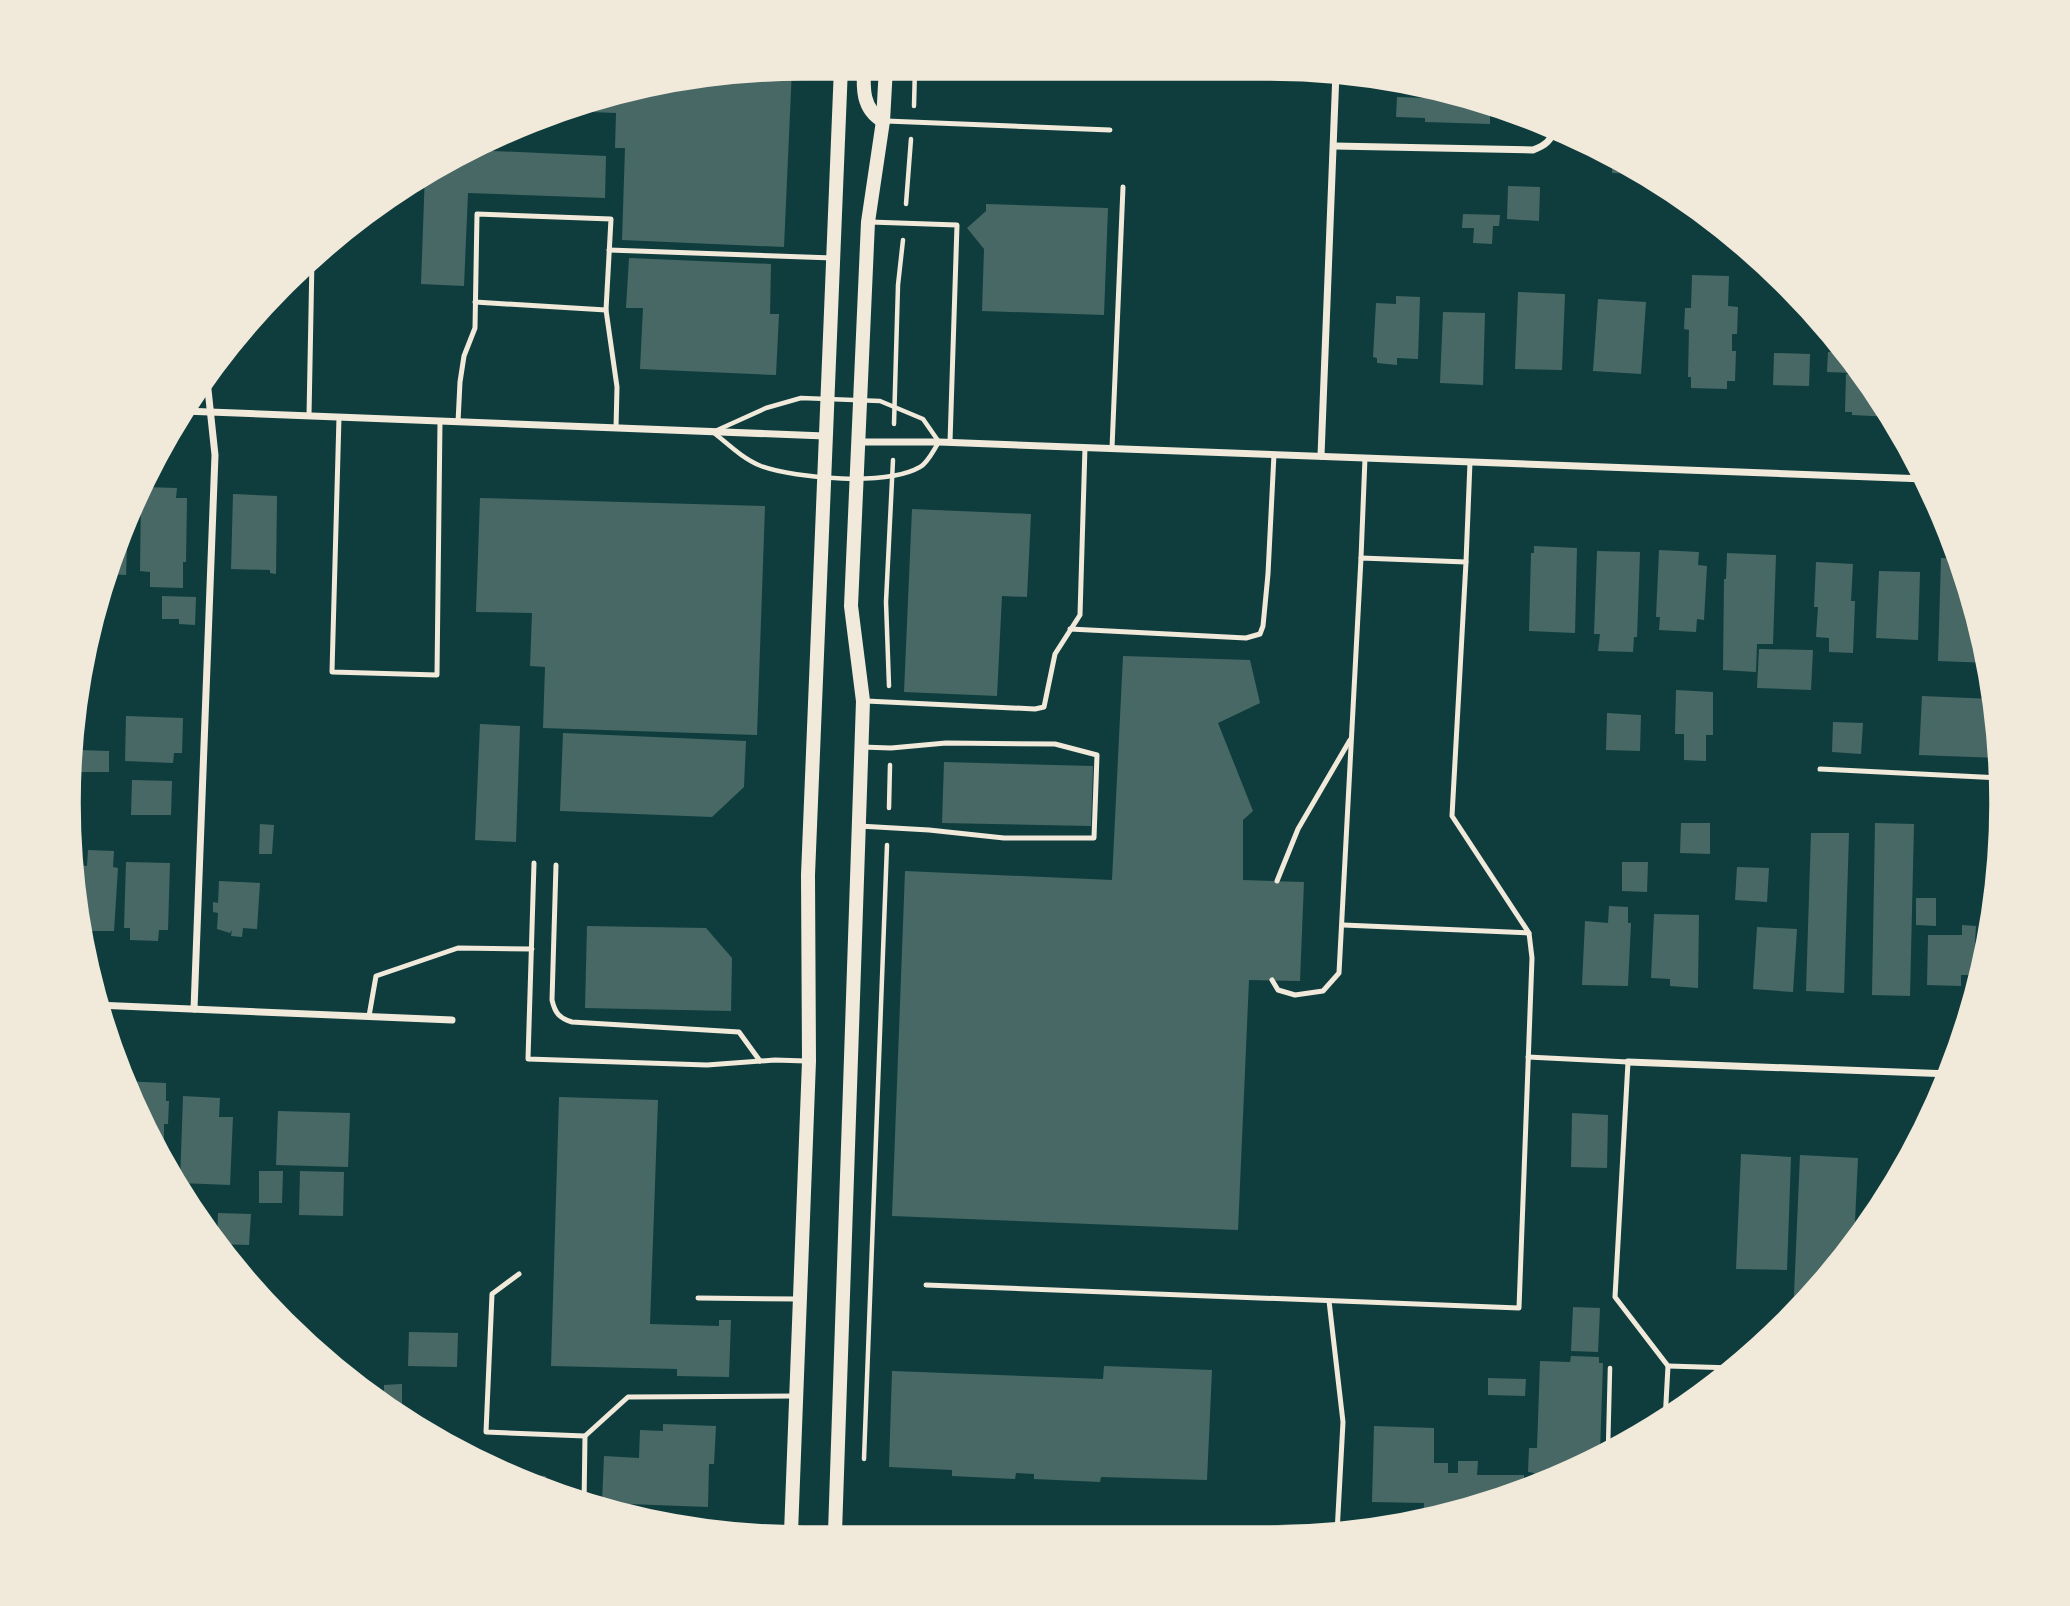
<svg xmlns="http://www.w3.org/2000/svg" width="2070" height="1606" font-family="Poppins,sans-serif">
	<style>
		.building { fill: #486865 }
		.lines { fill: none; stroke-linecap: round; stroke-linejoin: round }
		.path { stroke: #f1e9da; stroke-width: 4.5 }
		.service { stroke: #f1e9da; stroke-width: 5 }
		.minor { stroke: #f1e9da; stroke-width: 7 }
		.secondary { stroke: #f1e9da; stroke-width: 14 }
		.rim { fill: none; stroke: #f1e9da; stroke-width: 3.5 }
	</style>
	<rect width="100%" height="100%" fill="#0f3d3e"/>
	<g class="building">
		<path d="M792 68 784 247 622 240 625 148H615L616 113 566 111 612 92Z"/>
		<path d="M1427 90 1490 103V124L1425 122V118L1396 117 1397 97 1426 98Z"/>
		<path d="M472 150 606 156 605 198 468 193 464 286 421 284 425 172 434 165Z"/>
		<path d="M1613 155 1617 158 1643 174 1612 173Z"/>
		<path d="M1508 186 1540 187 1539 221 1507 219Z"/>
		<path d="M986 204 1108 208 1104 315 982 311 984 249 967 228 986 211Z"/>
		<path d="M1463 214 1500 215 1499 226H1493L1492 244 1473 243 1474 228H1462Z"/>
		<path d="M629 258 771 264 770 314H779L776 375 640 369 643 308H626Z"/>
		<path d="M1692 275 1729 276 1728 306 1738 307 1737 334H1732V351H1736L1735 381H1727V389L1691 388V377H1688L1689 330 1684 329 1685 308H1691Z"/>
		<path d="M1518 292 1565 294 1562 370 1515 369Z"/>
		<path d="M1396 296 1420 297 1418 359 1397 358V365L1377 363V358L1373 357 1376 303 1396 304Z"/>
		<path d="M1598 299 1646 302 1641 374 1593 371Z"/>
		<path d="M1443 312 1485 313 1483 385 1440 383Z"/>
		<path d="M1828 352 1848 353 1853 360V373L1827 372Z"/>
		<path d="M1774 353 1810 354 1809 386 1773 385Z"/>
		<path d="M1854 371H1862L1880 394 1892 417 1852 415V412H1845L1846 374 1854 375Z"/>
		<path d="M143 487 177 488 176 498H187L186 562H183V588L150 587V572L140 571 141 493Z"/>
		<path d="M233 494 277 496 276 574 270 573V570L231 569Z"/>
		<path d="M480 498 765 506 757 735 543 728 545 667 530 666 532 613 476 612Z"/>
		<path d="M912 509 1031 514 1027 597 1002 596 997 696 904 692Z"/>
		<path d="M128 524 126 575 108 574Z"/>
		<path d="M1534 546 1577 548 1575 633 1529 631 1531 553H1534Z"/>
		<path d="M1659 550 1699 552 1698 565 1707 566 1704 620 1697 619 1696 632 1659 630 1660 617H1656Z"/>
		<path d="M1597 551 1640 552 1637 637H1634L1633 652 1598 651 1600 634H1594Z"/>
		<path d="M1727 553 1776 555 1773 644H1757L1756 672 1723 670 1724 579H1726Z"/>
		<path d="M1941 558 1959 559 1990 663 1938 661Z"/>
		<path d="M1816 562 1853 564 1851 601H1855L1853 653 1829 652V638L1816 637 1818 607H1814Z"/>
		<path d="M1879 571 1920 572 1918 640 1876 638Z"/>
		<path d="M162 596 196 597 195 625 179 624V619H162Z"/>
		<path d="M1759 649 1813 650 1811 690 1757 688Z"/>
		<path d="M1123 656 1250 660 1260 703 1218 723 1253 811 1243 820V880L1304 882 1300 981 1249 980 1238 1230 892 1216 905 871 1112 880Z"/>
		<path d="M1676 690 1713 692V735H1706V761L1684 760V734H1675Z"/>
		<path d="M1922 696 1993 699 1999 758 1919 755Z"/>
		<path d="M1607 713 1641 715 1640 751 1606 750Z"/>
		<path d="M126 716 183 718 182 753H174L173 763 125 761Z"/>
		<path d="M1833 722 1863 723 1861 754 1832 752Z"/>
		<path d="M480 724 520 726 516 842 475 840Z"/>
		<path d="M563 733 746 741 744 787 712 817 560 811Z"/>
		<path d="M79 750 109 751V772H78Z"/>
		<path d="M944 762 1093 766 1091 826 942 823Z"/>
		<path d="M132 780 172 781 171 815H131Z"/>
		<path d="M1681 823H1710V854L1680 853Z"/>
		<path d="M1875 823 1914 824 1910 996 1872 995Z"/>
		<path d="M260 824 274 825 272 854H259Z"/>
		<path d="M1811 833H1849L1844 993 1806 991Z"/>
		<path d="M88 850 114 851 113 867 118 868 114 931H88V926H83L75 865 87 866Z"/>
		<path d="M126 862 170 863 168 930H159L158 941 130 940V928H124Z"/>
		<path d="M1622 862H1648L1647 892 1622 891Z"/>
		<path d="M1737 867 1769 868 1767 902 1735 900Z"/>
		<path d="M219 881 260 883 257 929 243 928 242 937 231 936 232 930 230 933 217 929 218 913 213 912V902L218 903Z"/>
		<path d="M1916 898H1936V926L1916 925Z"/>
		<path d="M1609 906 1628 907V923H1631L1628 986 1582 985 1585 921 1608 923Z"/>
		<path d="M1654 914 1699 915 1698 988 1670 986V979L1651 978Z"/>
		<path d="M1962 925 1976 926 1973 975H1961V986L1927 985 1928 935H1962Z"/>
		<path d="M587 926 706 928 732 958 731 1011 585 1008Z"/>
		<path d="M1757 927 1797 929 1793 992 1753 989Z"/>
		<path d="M121 1081 166 1083V1101H169L168 1124H164V1162Z"/>
		<path d="M183 1096 220 1098 219 1117H233L230 1185 180 1183Z"/>
		<path d="M559 1097 658 1100 650 1324 719 1326V1320H731L729 1377 677 1376V1369L551 1366Z"/>
		<path d="M278 1111 350 1113 348 1167 276 1165Z"/>
		<path d="M1572 1113 1608 1115 1607 1168 1571 1167Z"/>
		<path d="M1741 1154 1791 1157 1787 1270 1736 1269Z"/>
		<path d="M1800 1155 1858 1158 1854 1243 1793 1317Z"/>
		<path d="M259 1171H283L282 1203H259Z"/>
		<path d="M300 1171 344 1172 343 1216 299 1215Z"/>
		<path d="M218 1213 251 1214 249 1245 217 1244Z"/>
		<path d="M1573 1307 1600 1308 1598 1352 1571 1351Z"/>
		<path d="M409 1332 458 1333 457 1367 408 1366Z"/>
		<path d="M1571 1356 1599 1357V1363H1603L1600 1453 1534 1486V1473L1528 1472 1529 1448H1537L1540 1361 1570 1362Z"/>
		<path d="M1104 1366 1212 1370 1207 1480 1101 1477 1100 1482 1034 1479V1474L1016 1473 1015 1479 952 1476V1470L889 1467 892 1371 1103 1379Z"/>
		<path d="M1488 1378 1526 1379 1525 1396 1488 1395Z"/>
		<path d="M402 1384V1420L384 1407V1385Z"/>
		<path d="M663 1424 716 1426 714 1464H709L708 1507 602 1503 604 1456 639 1458 640 1430 663 1431Z"/>
		<path d="M1374 1426 1434 1428V1463H1448V1473H1458V1461H1478L1477 1475H1524V1490L1504 1500 1423 1519 1424 1503 1372 1502Z"/>
		<path d="M513 1474 546 1476 545 1490 534 1485Z"/>
	</g>
	<g class="lines">
		<g class="path">
			<path d="M914 106 915 67"/>
			<path d="M906 204 911 139"/>
			<path d="M801 398 880 401 923 419 939 442C934 449 928 463 920 467 887 486 797 479 761 466 743 459 728 444 713 432L766 408Z"/>
			<path d="M894 424 898 285 903 240"/>
			<path d="M889 686 886 602 893 460"/>
			<path d="M889 808 890 765"/>
			<path d="M1608 1449 1610 1368"/>
			<path d="M864 1459 887 845"/>
		</g>
		<g class="service">
			<path d="M886 121 1110 130"/>
			<path d="M870 222 957 225 950 442"/>
			<path d="M609 250 833 258"/>
			<path d="M475 302 606 310"/>
			<path d="M309 416 312 259"/>
			<path d="M339 417 332 672 437 675 440 421"/>
			<path d="M458 422 460 382 464 356 475 328 477 214 611 219 606 310 617 387 616 428"/>
			<path d="M1112 448 1123 187"/>
			<path d="M1361 558 1365 458"/>
			<path d="M1466 562 1470 462"/>
			<path d="M1070 629 1246 638 1260 634 1263 626 1268 574 1274 454"/>
			<path d="M866 701 1035 709 1044 707 1055 654 1080 615 1085 447"/>
			<path d="M1820 769 2001 778"/>
			<path d="M859 826 929 830 1004 838H1094L1097 755 1055 744 946 743 891 748 861 747"/>
			<path d="M534 863 528 1059 707 1065 775 1060 806 1061"/>
			<path d="M556 865 552 1000C555 1013 559 1018 572 1022L739 1032 760 1061"/>
			<path d="M1277 881 1298 829 1350 740"/>
			<path d="M1343 925 1529 933"/>
			<path d="M369 1016 376 976 458 948 532 949"/>
			<path d="M1528 1057 1628 1062 1615 1297 1668 1366 1665 1421"/>
			<path d="M519 1274 492 1294 486 1432 585 1436 628 1397 795 1396"/>
			<path d="M926 1285 1519 1308 1532 958 1529 933 1452 816 1466 562 1361 558 1339 973 1323 991 1295 995 1278 990 1272 980"/>
			<path d="M698 1298 799 1299"/>
			<path d="M1329 1301 1343 1422 1337 1533"/>
			<path d="M1668 1366 1734 1368"/>
			<path d="M584 1505 585 1436"/>
		</g>
		<g class="minor">
			<path d="M1334 146 1533 150C1546 145 1551 141 1555 127"/>
			<path d="M183 411 825 436"/>
			<path d="M859 442H939L1925 479"/>
			<path d="M1321 456 1336 72"/>
			<path d="M96 1005 452 1020"/>
			<path d="M194 1009 215 455 207 380"/>
			<path d="M1628 1062 1951 1074"/>
		</g>
		<g class="secondary">
			<path d="M864 67C863 88 862 109 883 121"/>
			<path d="M791 1533 809 1061 808 875 841 67"/>
			<path d="M835 1533 863 701 851 606 868 222 883 121 886 67"/>
		</g>
	</g>
	<path d="M0 0H2070V1606H0ZM803 79H1267A724 724 0 0 1 1991 803V803A724 724 0 0 1 1267 1527H803A724 724 0 0 1 79 803V803A724 724 0 0 1 803 79Z" fill="#f1e9da" fill-rule="evenodd"/>
	<path class="rim" d="M803 79H1267A724 724 0 0 1 1991 803V803A724 724 0 0 1 1267 1527H803A724 724 0 0 1 79 803V803A724 724 0 0 1 803 79Z"/>
</svg>
